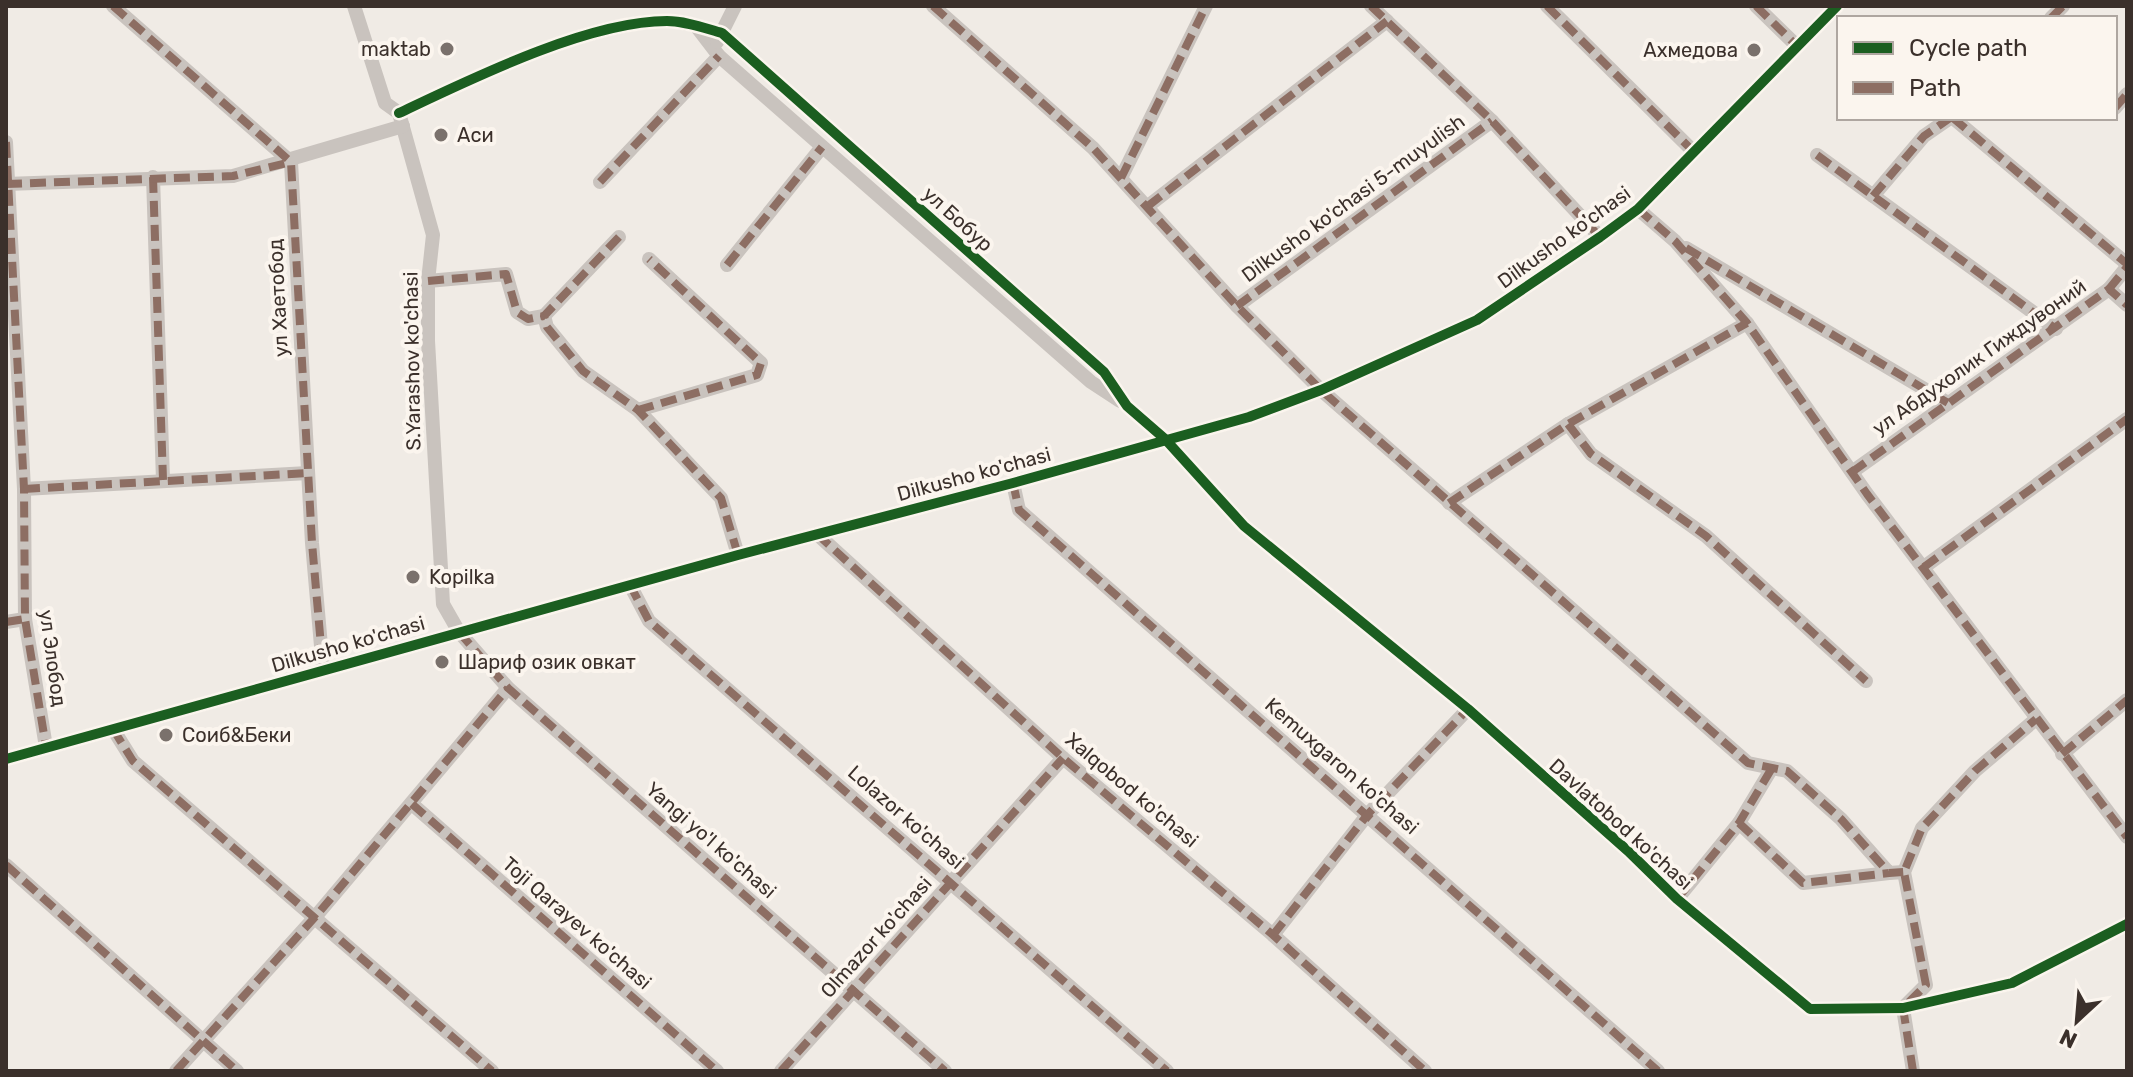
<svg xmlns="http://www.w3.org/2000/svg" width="2133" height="1077" font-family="Rubik,sans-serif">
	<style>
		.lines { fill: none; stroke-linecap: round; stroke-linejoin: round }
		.minor { stroke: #c9c3be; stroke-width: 14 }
		.quiet { stroke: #8d6e63; stroke-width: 8; stroke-dasharray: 16 8; stroke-linecap: butt }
		.cycleway-casing { stroke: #fbf5ee; stroke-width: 15 }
		.cycleway { stroke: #1b5e20; stroke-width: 10 }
		.poi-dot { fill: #7a716c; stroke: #fbf5ee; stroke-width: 3 }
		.labels { text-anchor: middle; stroke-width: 8; stroke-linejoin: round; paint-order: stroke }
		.poi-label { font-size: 20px; fill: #3b302b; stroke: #fbf5ee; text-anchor: start }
		.street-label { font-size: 20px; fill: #3b302b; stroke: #fbf5ee }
	</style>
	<rect width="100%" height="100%" fill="#f0ebe5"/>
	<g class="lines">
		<g class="minor">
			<path d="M113 6 291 162 312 543 323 669"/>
			<path d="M354 6 385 103 399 113 433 235 428 281V341L443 604 459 632 508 688 945 1071"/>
			<path d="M933 6 1093 148 1237 306 1321 390 1748 763 1787 771 1841 819 1889 873 1904 872"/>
			<path d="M1371 6 1492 121 1600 237"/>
			<path d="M1547 6 1693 151"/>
			<path d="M1756 6 1797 46"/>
			<path d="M2051 18 2063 6"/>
			<path d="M696 26 719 56 1091 382 1120 401"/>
			<path d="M717 42 735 6"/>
			<path d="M2115 108 2127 94"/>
			<path d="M399 113C471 79 588 21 667 21 685 21 704 28 722 33L1104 372 1127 406 1165 439 1244 526 1468 709 1628 851 1677 899 1810 1009 1903 1008 2012 983 2127 924"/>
			<path d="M1953 118 2127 264"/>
			<path d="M6 142 24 489 25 619 46 747"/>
			<path d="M1817 155 2056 329"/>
			<path d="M153 177 163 480"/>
			<path d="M1121 178 1206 6"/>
			<path d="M600 182 719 56"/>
			<path d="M6 184 233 176 403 126"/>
			<path d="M1873 196 1924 136 1950 118"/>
			<path d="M1148 206 1387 21"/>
			<path d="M1638 209 1675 241 1747 323 1867 494 2127 837"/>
			<path d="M619 237 544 316 547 327 583 371 638 410 721 498 738 555"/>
			<path d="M1686 248 1948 403"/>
			<path d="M727 265 822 147"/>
			<path d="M428 281 506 274 517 312 528 319 544 316"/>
			<path d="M2109 289 2127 267"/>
			<path d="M1237 306 1492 121"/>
			<path d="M638 410 757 375 761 363 649 259"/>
			<path d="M1568 424 1591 454 1706 536 1866 681"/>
			<path d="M1852 472 2109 289 2127 305"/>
			<path d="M1013 483 1019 510 1658 1071"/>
			<path d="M24 489 308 473"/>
			<path d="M1449 503 1568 424 1747 323"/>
			<path d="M817 534 1063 758 1273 935 1425 1071"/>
			<path d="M1924 567 2127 419"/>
			<path d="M630 585 649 621 1167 1071"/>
			<path d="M6 622 25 619"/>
			<path d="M113 729 133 761 492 1071"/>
			<path d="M2062 754 2127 700"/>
			<path d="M6 759 738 555 1013 483 1249 417 1321 390 1477 320 1600 237 1638 209 1837 6"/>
			<path d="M412 804 717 1071"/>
			<path d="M1739 823 1803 883 1889 873"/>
			<path d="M6 865 237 1071"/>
			<path d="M1677 899 1739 823 1772 768"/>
			<path d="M1273 935 1368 814 1468 709"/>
			<path d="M176 1071 316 916 508 688"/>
			<path d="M781 1071 1063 758"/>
			<path d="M1913 1071 1903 1008 1926 985 1904 872 1922 828 1975 771 2036 719"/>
		</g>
		<g class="quiet">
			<path d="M113 6 291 162 312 543 323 669"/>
			<path d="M933 6 1093 148 1237 306 1321 390 1748 763 1787 771 1841 819 1889 873 1904 872"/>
			<path d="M1371 6 1492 121 1600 237"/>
			<path d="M1547 6 1693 151"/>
			<path d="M1756 6 1797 46"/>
			<path d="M2051 18 2063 6"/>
			<path d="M2115 108 2127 94"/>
			<path d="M1953 118 2127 264"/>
			<path d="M6 142 24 489 25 619 46 747"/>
			<path d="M1817 155 2056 329"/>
			<path d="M153 177 163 480"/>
			<path d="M1121 178 1206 6"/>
			<path d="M600 182 719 56"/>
			<path d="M6 184 233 176 291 162"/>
			<path d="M1873 196 1924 136 1950 118"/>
			<path d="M1148 206 1387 21"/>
			<path d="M1638 209 1675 241 1747 323 1867 494 2127 837"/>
			<path d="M619 237 544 316 547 327 583 371 638 410 721 498 738 555"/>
			<path d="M1686 248 1948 403"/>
			<path d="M727 265 822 147"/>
			<path d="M428 281 506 274 517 312 528 319 544 316"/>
			<path d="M2109 289 2127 267"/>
			<path d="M1237 306 1492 121"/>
			<path d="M638 410 757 375 761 363 649 259"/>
			<path d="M1568 424 1591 454 1706 536 1866 681"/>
			<path d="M1852 472 2109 289 2127 305"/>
			<path d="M1013 483 1019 510 1658 1071"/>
			<path d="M24 489 308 473"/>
			<path d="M1449 503 1568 424 1747 323"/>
			<path d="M817 534 1063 758 1273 935 1425 1071"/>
			<path d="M1924 567 2127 419"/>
			<path d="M630 585 649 621 1167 1071"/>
			<path d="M6 622 25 619"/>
			<path d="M459 632 508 688 945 1071"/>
			<path d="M113 729 133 761 492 1071"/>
			<path d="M2062 754 2127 700"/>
			<path d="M412 804 717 1071"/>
			<path d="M1739 823 1803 883 1889 873"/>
			<path d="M6 865 237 1071"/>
			<path d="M1677 899 1739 823 1772 768"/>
			<path d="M1273 935 1368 814 1468 709"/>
			<path d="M176 1071 316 916 508 688"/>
			<path d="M781 1071 1063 758"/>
			<path d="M1913 1071 1903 1008 1926 985 1904 872 1922 828 1975 771 2036 719"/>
		</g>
		<defs>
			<g id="cycleway">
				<path d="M399 113C471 79 588 21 667 21 685 21 704 28 722 33L1104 372 1127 406 1165 439 1244 526 1468 709 1628 851 1677 899 1810 1009 1903 1008 2012 983 2127 924"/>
				<path d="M6 759 738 555 1013 483 1249 417 1321 390 1477 320 1600 237 1638 209 1837 6"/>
			</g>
		</defs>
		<use href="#cycleway" class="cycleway-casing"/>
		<use href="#cycleway" class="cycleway"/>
	</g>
	<g class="poi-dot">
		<circle cx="447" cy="49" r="8"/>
		<circle cx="1754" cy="50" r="8"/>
		<circle cx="441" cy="135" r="8"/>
		<circle cx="413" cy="577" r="8"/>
		<circle cx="442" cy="662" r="8"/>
		<circle cx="166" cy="735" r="8"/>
	</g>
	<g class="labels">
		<g class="poi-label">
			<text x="431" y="56" text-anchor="end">maktab</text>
			<text x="1738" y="57" text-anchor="end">Ахмедова</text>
			<text x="457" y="142">Аси</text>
			<text x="429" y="584">Kopilka</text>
			<text x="458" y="669">Шариф озик овкат</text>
			<text x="182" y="742">Соиб&amp;Беки</text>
		</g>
		<g class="street-label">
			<text transform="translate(1353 198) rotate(-36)" y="7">Dilkusho ko'chasi 5-muyulish</text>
			<text transform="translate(958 219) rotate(42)" y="7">ул Бобур</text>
			<text transform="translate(1564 237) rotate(-36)" y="7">Dilkusho ko'chasi</text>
			<text transform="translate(278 298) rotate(-93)" y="7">ул Хаетобод</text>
			<text transform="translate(1979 357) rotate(-35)" y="7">ул Абдухолик Гиждувоний</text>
			<text transform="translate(412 361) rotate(-91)" y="7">S.Yarashov ko'chasi</text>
			<text transform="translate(974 474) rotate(-15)" y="7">Dilkusho ko'chasi</text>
			<text transform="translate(348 644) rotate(-16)" y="7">Dilkusho ko'chasi</text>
			<text transform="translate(53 658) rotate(82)" y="7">ул Элобод</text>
			<text transform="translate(1342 766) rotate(41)" y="7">Kemuxgaron ko'chasi</text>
			<text transform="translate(1132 790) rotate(40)" y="7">Xalqobod ko'chasi</text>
			<text transform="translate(906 817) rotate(41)" y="7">Lolazor ko'chasi</text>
			<text transform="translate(1621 824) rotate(42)" y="7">Davlatobod ko'chasi</text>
			<text transform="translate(711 840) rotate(41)" y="7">Yangi yo'l ko'chasi</text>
			<text transform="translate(577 923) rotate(41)" y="7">Toji Qarayev ko'chasi</text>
			<text transform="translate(876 937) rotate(-48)" y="7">Olmazor ko'chasi</text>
		</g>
	</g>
	<rect width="2133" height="1077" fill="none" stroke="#3b302b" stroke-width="16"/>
	<rect x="1837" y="16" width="280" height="104" fill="#fbf5ee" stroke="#aea6a0" stroke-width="2"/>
	<rect x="1853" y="42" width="40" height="12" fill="#1b5e20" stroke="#aea6a0" stroke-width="2"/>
	<text x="1909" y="56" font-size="24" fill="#3b302b">Cycle path</text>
	<rect x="1853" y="82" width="40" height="12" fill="#8d6e63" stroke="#aea6a0" stroke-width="2"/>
	<text x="1909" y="96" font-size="24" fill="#3b302b">Path</text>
	<g transform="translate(2077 1021) rotate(206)" stroke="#fbf5ee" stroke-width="6" paint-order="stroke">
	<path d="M0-6L14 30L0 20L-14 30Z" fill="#3b302b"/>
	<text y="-12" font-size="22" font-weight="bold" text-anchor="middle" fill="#3b302b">N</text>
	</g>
</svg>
